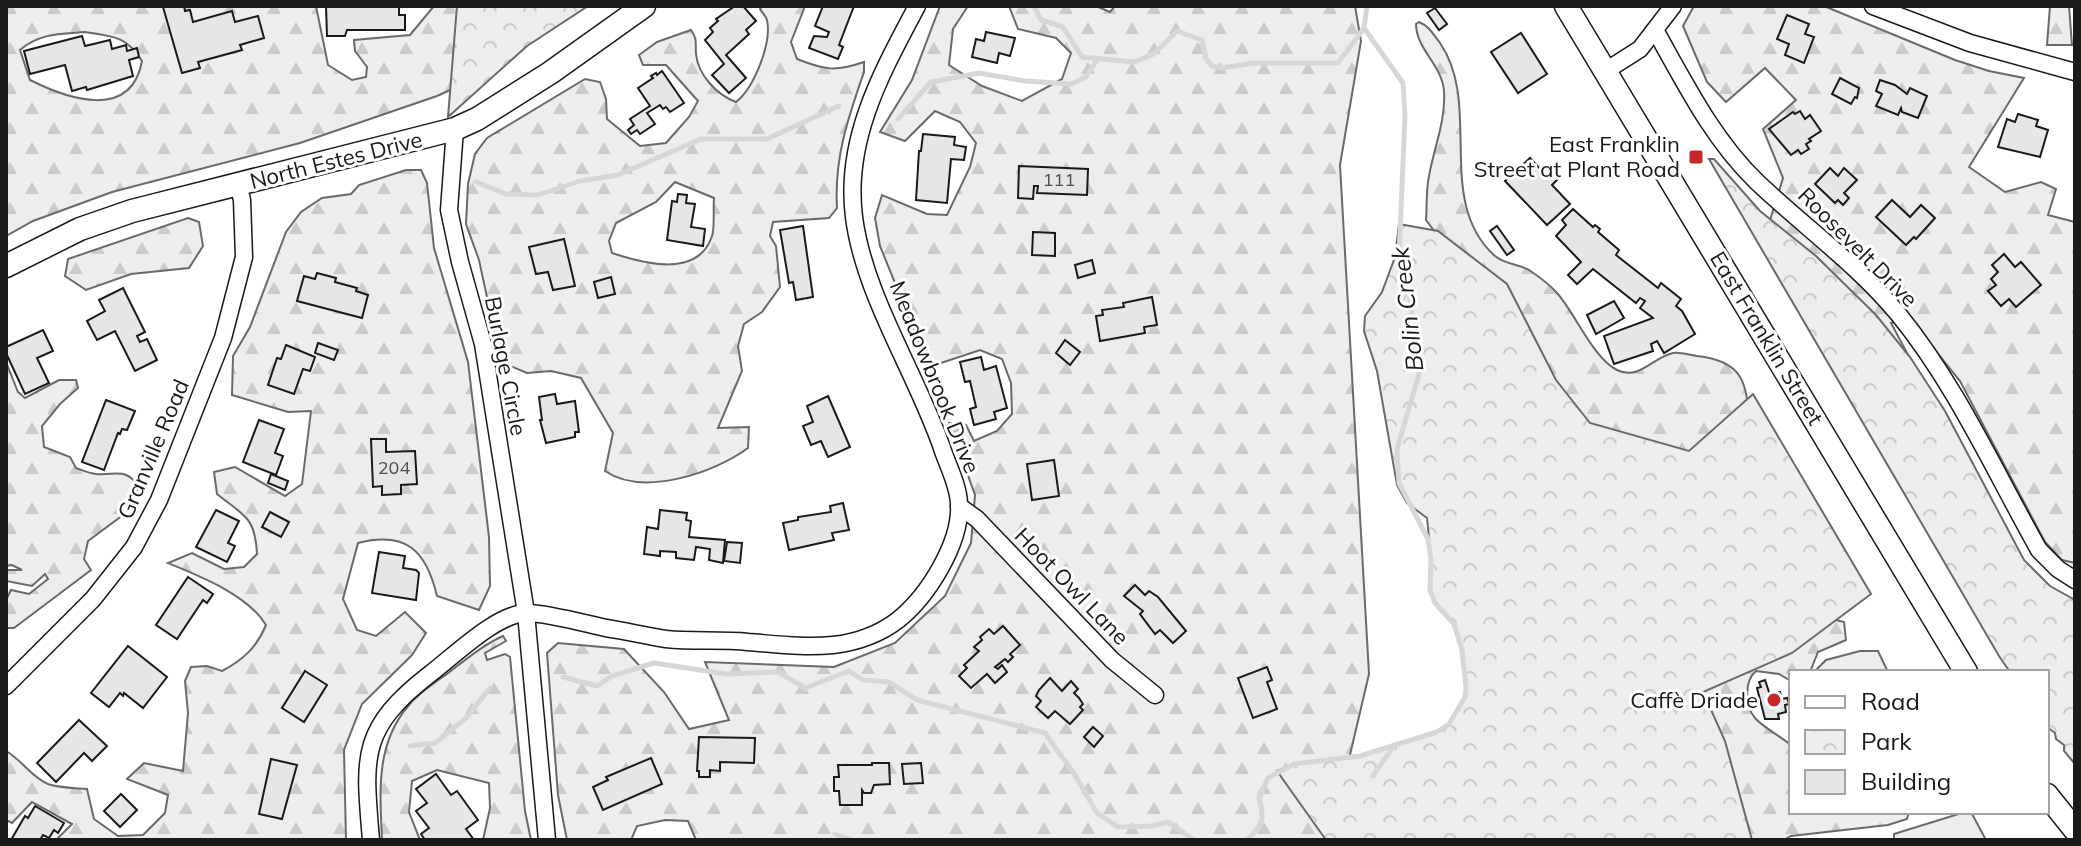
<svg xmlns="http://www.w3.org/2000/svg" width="2081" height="846" font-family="Mulish,sans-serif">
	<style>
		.forest { fill: url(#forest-firs); stroke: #6a6a6a; stroke-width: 2; fill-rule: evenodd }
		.park { fill: url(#park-crowns); stroke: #6a6a6a; stroke-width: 2 }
		.built { fill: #ededed; stroke: #6a6a6a; stroke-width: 2 }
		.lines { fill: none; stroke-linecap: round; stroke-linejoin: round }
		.stream { stroke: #d7d7d7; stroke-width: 5 }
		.building { fill: #e6e6e6; stroke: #1a1a1a; stroke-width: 2 }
		.street-casing { stroke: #1a1a1a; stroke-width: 19 }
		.secondary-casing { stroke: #1a1a1a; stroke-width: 25 }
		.street { stroke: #fff; stroke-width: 16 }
		.secondary { stroke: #fff; stroke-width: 22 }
		.poi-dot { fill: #c62828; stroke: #fff; stroke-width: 3 }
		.labels { text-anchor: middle; stroke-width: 6; stroke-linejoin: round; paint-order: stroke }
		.number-label { font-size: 18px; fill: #4d4d4d }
		.poi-label { font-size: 22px; fill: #1a1a1a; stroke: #fff; text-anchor: end }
		.street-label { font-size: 22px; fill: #1a1a1a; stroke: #fff }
		.water-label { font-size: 24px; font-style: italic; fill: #1a1a1a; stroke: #fff }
	</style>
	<defs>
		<pattern id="forest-firs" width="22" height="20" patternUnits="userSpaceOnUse" patternTransform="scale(2)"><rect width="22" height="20" fill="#ededed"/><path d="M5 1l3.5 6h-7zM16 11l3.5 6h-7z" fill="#cbcbcb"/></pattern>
		<pattern id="park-crowns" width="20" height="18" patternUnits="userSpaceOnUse" patternTransform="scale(2)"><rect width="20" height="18" fill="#ededed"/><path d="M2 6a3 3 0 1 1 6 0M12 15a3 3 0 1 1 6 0" fill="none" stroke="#cbcbcb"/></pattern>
	</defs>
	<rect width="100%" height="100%" fill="#fff"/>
	<g class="forest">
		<path d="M6 6H316L328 65 352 80 366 77 367 67 355 51 354 40 410 35 434 6H586L470 81 437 96 300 143 112 192 33 221 6 236ZM85 32C112 36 127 36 142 61 131 121 68 99 30 80L20 50C39 33 61 34 85 32Z"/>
		<path d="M762 6H805L791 42 797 59C825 70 835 72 864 62V72C848 118 834 158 837 208L829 218 773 222 770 236 776 246 780 287 762 312 744 324 738 346 742 371 718 428 749 427 748 448C714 473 643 497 605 471L613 433 581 378 551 371 527 373 501 362 479 260 466 224 468 184 475 154 487 138 585 79 600 82 606 99 607 119 640 146 666 143 689 117 698 101 666 65H643L639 55 657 42 691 30C698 40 695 43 696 54 698 75 717 95 736 102 754 88 772 43 767 20 766 16 762 13 760 9ZM675 182 714 198C713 208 715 229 712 236 698 279 642 263 612 253L609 241 616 223 656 202Z"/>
		<path d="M940 6H968L953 29 949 65 982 86 1022 101 1062 79 1071 53 1056 38 1018 29 1009 6H1096L1110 12 1115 6H1355L1361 41 1340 165 1369 674 1330 840H696L688 821 665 820 637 826 631 840H567L558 795 547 653 558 643 624 649 664 692 689 729 729 720 705 662 834 667 895 643 945 596 971 543 975 495 949 423 966 425 974 441 997 431 1012 414 1011 383 1002 359 980 350 929 367 880 246 875 218 882 195 927 214 947 215 970 167 976 143 960 122 935 111 905 141 880 132 912 80Z"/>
		<path d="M1694 6H1824L1955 60 1989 71 2024 78 1969 167 2005 192 2041 182 2056 189 2048 215 2075 222V563L2062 560 2045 542 1960 381 1909 318 1891 323 1956 445 2032 577 2075 616 2047 672 1766 233 1783 178 1763 129 1796 100 1765 68 1726 102 1707 82 1683 26Z"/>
		<path d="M2050 6H2069L2072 45H2047Z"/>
		<path d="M1419 22C1429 26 1433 34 1440 43 1483 105 1434 202 1495 256 1504 264 1518 264 1529 270 1538 276 1550 285 1557 293 1575 313 1593 358 1617 370 1639 381 1653 357 1673 353 1679 352 1690 355 1697 356 1742 361 1747 381 1749 422L1697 467 1589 437 1426 220C1427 206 1426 190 1429 176 1434 148 1446 120 1444 91 1442 65 1416 49 1416 24Z"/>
		<path d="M406 170H421L427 183 434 248 468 362 489 537 490 586 479 610 437 596C426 550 406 531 358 543L343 599 357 630 376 636 405 612 426 633 412 655 362 704 344 750 346 840H56L72 824 32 802 12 823 6 820V751C22 760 31 777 48 784 59 788 75 788 87 789L94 819 118 836 143 835 165 813 168 795 127 779 144 763 183 771 188 713 185 681 191 667 207 666 222 671C243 660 257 647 266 625 248 595 200 576 168 563L192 553 224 569 244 567 257 554C255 516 244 516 217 494L214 472 235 467 285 496 302 484 311 411 288 412 232 395 233 356 250 327 286 232 301 212 322 198 351 194 359 185Z"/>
		<path d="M188 218 199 222 203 246 189 268 131 274 86 290 65 276 68 259Z"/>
		<path d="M6 362 18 392 25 398 59 380H76L78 388 60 404 42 426 44 447 70 457 76 468C82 470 89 473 96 474 115 476 125 466 139 487L127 512 88 541 84 559 91 570 14 628H6V600L11 590 29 594 48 579 45 574 32 586 6 581V570H22L12 565 6 566Z"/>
		<path d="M1820 616 1844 622 1846 640 1818 652 1810 672H1791V681L1779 674 1756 671C1744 681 1745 706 1755 718 1764 728 1780 736 1791 745V812H1909L1907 819 1888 825 1791 836 1784 840H1590L1637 693Z"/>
		<path d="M503 636 506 641 485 653 487 660 505 654 510 657 525 811 531 840H483L490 808 489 783 437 770 412 781 409 812 420 840H382C380 792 375 744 409 705 419 693 434 683 447 674 465 660 483 645 503 636Z"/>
	</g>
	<g class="park">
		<path d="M457 6H588L527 46 448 117Z"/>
		<path d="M1709 159H1714L1760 211 1816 256 1876 315 1910 357 1945 411 2024 560 2050 586 2075 600V764L2064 751V745L2056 739 2055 733 2047 727V672H2010L1999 656Z"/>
		<path d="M1399 224 1438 231 1507 284 1556 380 1590 423 1689 451 1753 394 1871 594 1792 653 1703 692 1725 741 1752 840H1326L1277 771 1294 764 1360 756 1437 732 1449 724 1465 697 1466 688 1462 650 1454 624 1435 603 1430 590 1431 559 1427 518 1407 503 1397 485 1377 371 1364 331 1365 316 1382 292 1395 257Z"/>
	</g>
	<g class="built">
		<path d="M1860 651H1878L1888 672H1814L1826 660Z"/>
		<path d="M1965 812H1971L1986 840H1894V834Z"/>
	</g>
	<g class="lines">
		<g class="stream">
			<path d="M1034 6 1041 20 1063 27 1082 57 1134 62 1154 54 1177 31 1202 40 1206 59 1212 66 1222 68 1253 63H1338L1364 28"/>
			<path d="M898 119 931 82 979 73 1025 81 1071 84 1086 77 1097 60"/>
			<path d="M476 182 506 194 538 195 580 181 618 175 701 139H767L839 106"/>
			<path d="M563 677 597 686 612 676 654 663 726 674 778 672 805 688 849 671 863 680 889 682 917 700 1045 733 1075 775 1097 813 1118 827 1152 826 1168 822 1194 840"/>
			<path d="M410 746 435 743 466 718 490 688"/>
			<path d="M1373 776 1393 747"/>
			<path d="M835 834 851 840"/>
			<path d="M1247 840C1263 825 1265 819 1259 798L1268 778 1294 764 1360 756 1437 732 1449 724 1465 697 1466 688 1462 650 1454 624 1435 603 1430 590 1431 559 1428 539 1399 483 1397 449 1419 374 1410 299 1399 257 1405 116 1403 83 1364 28 1367 6"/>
		</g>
	</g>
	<g class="building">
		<path d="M184 6 185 11 190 10 193 22 232 11 235 22 258 16 264 38 240 45 242 50 198 62 200 68 182 73 163 7Z"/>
		<path d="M326 6H399V15H405V30H347L345 36H327Z"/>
		<path d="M735 6H743L756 21 746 30 749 34 726 55 746 78 729 93 712 75 724 64 705 40 713 32 710 28 718 21 716 19Z"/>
		<path d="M823 6H854L839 45 843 47 838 59 809 48 814 36 827 37 829 32 815 26Z"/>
		<path d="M1435 8 1447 24 1439 30 1427 13Z"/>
		<path d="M1787 15 1809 24 1805 34 1814 37 1804 63 1785 55 1789 44 1777 39Z"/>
		<path d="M986 32 1015 38 1010 56 999 53 997 63 972 57 976 39 984 41Z"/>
		<path d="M1521 33 1547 74 1518 93 1491 52Z"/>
		<path d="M82 36 85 46 110 40 112 49 126 45 127 51 137 48 139 57 129 60 133 76 87 90 86 87 72 91 65 65 30 74 24 51Z"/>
		<path d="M662 71 684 103 670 112 666 107 663 109 660 105 647 113 655 124 640 134 637 130 631 134 628 130 634 125 630 119 650 106 638 88 653 78 651 76 656 73 657 75Z"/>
		<path d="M1840 78 1859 88 1857 98 1855 97 1851 104 1832 94Z"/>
		<path d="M1880 80 1895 85 1907 94 1910 88 1927 96 1918 118 1902 112 1901 108 1898 115 1876 106 1882 94 1876 91Z"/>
		<path d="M1800 111 1805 119 1810 115 1821 131 1809 139 1811 141 1806 144 1809 149 1801 154 1798 150 1791 155 1769 129 1793 112 1795 114Z"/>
		<path d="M2018 114 2038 120 2036 126 2048 130 2040 157 1998 147 2007 119 2015 122Z"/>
		<path d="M923 134 955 137 954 145 966 147 964 160 951 159 947 203 916 200 919 151H921Z"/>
		<path d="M1530 158 1541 170 1546 166 1558 179 1552 185 1570 204 1547 225 1505 181Z"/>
		<path d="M1019 166 1088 169 1087 195 1037 193 1038 186H1034L1033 199 1018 198Z"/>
		<path d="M1830 168 1838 176 1844 168 1857 180 1844 193 1849 198 1843 205 1838 200 1835 203 1815 184Z"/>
		<path d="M678 194 687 195 686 203 695 204 691 227 705 229 703 246 667 240 672 201 677 202Z"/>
		<path d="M1892 200 1910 217 1921 205 1935 218 1916 239 1914 237 1906 245 1876 217Z"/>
		<path d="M1573 209 1593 227 1595 225 1600 229 1598 232 1619 250 1616 255 1658 288 1661 283 1681 299 1676 306 1682 311 1695 334 1664 353 1657 341 1651 344 1653 351 1614 364 1604 336 1653 318 1640 308 1645 301 1640 298 1636 303 1593 269 1577 284 1568 275 1581 262 1556 236 1566 225 1562 220Z"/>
		<path d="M803 226 813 297 796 300 793 282 789 283 780 230Z"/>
		<path d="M1497 226 1514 250 1507 255 1490 231Z"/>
		<path d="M1033 232 1055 233V256L1032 255Z"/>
		<path d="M564 239 575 286 553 290 548 272 536 274 529 247Z"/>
		<path d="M2004 254 2015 267 2021 262 2041 285 2016 307 2009 299 2001 306 1988 291 1996 285 1991 279 1998 272 1992 265Z"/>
		<path d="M1092 260 1095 273 1078 278 1075 265Z"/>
		<path d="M317 273 336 278 335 282 357 288 356 291 368 295 362 318 297 301 304 276 315 279Z"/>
		<path d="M611 277 615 294 598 298 594 282Z"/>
		<path d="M123 288 145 332 137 336 140 342 147 339 157 360 135 371 115 331 97 340 87 321 105 311 99 300Z"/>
		<path d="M1152 297 1157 325 1144 327 1145 333 1100 341 1096 316 1103 315 1102 310 1124 307 1123 303Z"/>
		<path d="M1614 301 1624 318 1596 334 1587 315Z"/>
		<path d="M43 330 53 351 37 358 49 383 25 394 6 353V347Z"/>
		<path d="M1065 340 1080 352 1070 365 1056 353Z"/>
		<path d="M318 343 338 350 334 360 315 353Z"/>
		<path d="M286 345 315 357 310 371 303 369 294 394 268 385 277 358 281 359Z"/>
		<path d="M981 357 984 370 996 366 1007 408 994 412 996 419 974 425 970 409 976 407 970 381 965 382 960 362Z"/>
		<path d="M555 394 557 404 575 401 579 432H575V437L546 443 540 420H542L539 397Z"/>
		<path d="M828 396 850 447 828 457 821 441 811 445 803 426 813 422 807 406Z"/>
		<path d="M106 400 135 411 127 430 122 429 120 434 118 433 104 470 82 462Z"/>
		<path d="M259 420 284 429 275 453 283 456 276 475 243 462Z"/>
		<path d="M371 439H386V452L415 451 417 484 401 485V494L382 495V486L373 487Z"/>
		<path d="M1054 460 1059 496 1032 500 1027 464Z"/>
		<path d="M271 474 288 481 285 490 268 483Z"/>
		<path d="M843 503 849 530 832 533 834 540 789 550 783 523 798 520V517L831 512 830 506Z"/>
		<path d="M216 510 239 521 228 543 235 546 227 562 196 547Z"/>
		<path d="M660 510 687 513 686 520 691 521 689 537 725 540 723 563 709 560 710 549 696 547 694 560 676 558V552L660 551V556L644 554 647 527 658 529Z"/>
		<path d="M270 512 289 522 281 537 262 527Z"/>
		<path d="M727 542 742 543 740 563 724 561Z"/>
		<path d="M379 552 405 556 403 568 416 570 419 573 416 600 372 593Z"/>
		<path d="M188 577 213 594 207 603 203 600 177 639 156 625Z"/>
		<path d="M1135 585 1145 595 1149 591 1158 597 1186 631 1173 643 1160 630 1155 634 1140 614 1143 611 1124 596Z"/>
		<path d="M1003 626 1020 645 1010 654 1013 657 1008 662 1005 659 995 667 998 669 1002 665 1007 672 995 683 987 674 971 688 959 676 967 668 964 665 979 651 974 647 982 640 980 637 989 629 994 634Z"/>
		<path d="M128 646 167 677 143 708 124 693 123 696 120 693 109 707 91 693Z"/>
		<path d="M1267 667 1272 680 1267 682 1277 709 1253 718 1238 678Z"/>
		<path d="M305 671 327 685 304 722 282 708Z"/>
		<path d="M1050 678 1062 691 1071 681 1078 689 1074 693 1079 698 1083 704 1080 707 1083 710 1070 724 1055 711 1048 718 1036 707 1041 701 1036 696 1039 690Z"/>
		<path d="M1765 680 1770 695 1780 692 1782 699 1787 698 1788 700 1789 704 1785 705 1786 712 1778 714 1779 719H1765L1757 688 1761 687 1759 682Z"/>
		<path d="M79 720 107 746 92 761 84 753 56 782 37 763Z"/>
		<path d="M1093 727 1103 736 1094 747 1084 737Z"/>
		<path d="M699 737 755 738 754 763 720 762V771L710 770V777H699V771H697Z"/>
		<path d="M651 758 662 784 603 810 593 787 608 780 606 777Z"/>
		<path d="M271 759 297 765 282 819 259 814Z"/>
		<path d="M872 763H889L890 784 874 785 871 793H864L862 790V805H840L839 791H834V777H839L838 765H872Z"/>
		<path d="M921 763 923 783 904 784 902 764Z"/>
		<path d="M436 774 451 795 457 791 478 820 466 829 474 840H425L421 834 429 828 416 811 427 803 416 789Z"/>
		<path d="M121 794 137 810 120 827 104 811Z"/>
		<path d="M35 806 64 823 58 833 54 830 49 838 43 835 40 840H11L25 816 28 818Z"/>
	</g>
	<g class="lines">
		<defs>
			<g id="street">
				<path d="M1873 6 1970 43 2075 72"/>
				<path d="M1655 30C1685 83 1712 138 1756 181 1803 226 1857 264 1899 315 1956 385 1995 472 2039 550L2058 569 2075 580"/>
				<path d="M1607 70 1640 49 1673 6"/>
				<path d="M455 129 449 210 460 262 483 344 526 613 547 840"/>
				<path d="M959 506 977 519 1112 660 1155 695"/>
				<path d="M6 686 93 599 134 547 159 500 223 338 244 257 242 200 238 184"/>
				<path d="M371 840C364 757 359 729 430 674 454 656 496 614 526 613 543 612 587 624 606 628 626 631 646 636 666 639 693 642 721 639 748 642 800 646 852 655 898 620 928 596 962 542 959 503 958 485 949 468 943 451 918 376 864 296 854 217 844 139 882 72 917 6"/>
			</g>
			<g id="secondary">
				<path d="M1566 6 1966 672"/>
				<path d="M6 266 80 229 132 211 455 129 477 119 550 73 644 6"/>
				<path d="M2047 795 2075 830"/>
			</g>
		</defs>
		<use href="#street" class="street-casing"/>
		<use href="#secondary" class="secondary-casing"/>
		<use href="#street" class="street"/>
		<use href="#secondary" class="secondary"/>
	</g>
	<g class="poi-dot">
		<rect x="1688" y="149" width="16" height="16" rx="4"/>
		<circle cx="1774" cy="700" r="8"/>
	</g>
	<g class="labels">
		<g class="number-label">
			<text x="1059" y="186">111</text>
			<text x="394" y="474">204</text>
		</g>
		<g class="poi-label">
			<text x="1680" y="152">East Franklin<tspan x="1680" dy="25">Street at Plant Road</tspan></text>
			<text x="1758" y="708">Caffè Driade</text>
		</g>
		<g class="street-label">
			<text transform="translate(336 160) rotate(-14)" y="8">North Estes Drive</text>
			<text transform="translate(1858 247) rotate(45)" y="8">Roosevelt Drive</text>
			<text transform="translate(1767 338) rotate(59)" y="8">East Franklin Street</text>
			<text transform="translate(506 366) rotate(79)" y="8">Burlage Circle</text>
			<text transform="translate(935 377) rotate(68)" y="8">Meadowbrook Drive</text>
			<text transform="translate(153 449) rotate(-67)" y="8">Granville Road</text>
			<text transform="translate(1072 586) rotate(46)" y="8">Hoot Owl Lane</text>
		</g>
		<g class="water-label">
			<text transform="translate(1408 309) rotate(-97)" y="8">Bolin Creek</text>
		</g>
	</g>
	<rect width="2081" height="846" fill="none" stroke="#1a1a1a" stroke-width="16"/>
	<rect x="1789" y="670" width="260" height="144" fill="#ffffff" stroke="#a3a3a3" stroke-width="2"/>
	<rect x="1805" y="696" width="40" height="12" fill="#ffffff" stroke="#a3a3a3" stroke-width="2"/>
	<text x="1861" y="710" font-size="24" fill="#1a1a1a">Road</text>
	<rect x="1805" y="730" width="40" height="24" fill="url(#park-crowns)" stroke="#a3a3a3" stroke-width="2"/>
	<text x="1861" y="750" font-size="24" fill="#1a1a1a">Park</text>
	<rect x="1805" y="770" width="40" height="24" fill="#e6e6e6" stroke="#a3a3a3" stroke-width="2"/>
	<text x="1861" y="790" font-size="24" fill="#1a1a1a">Building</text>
</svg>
